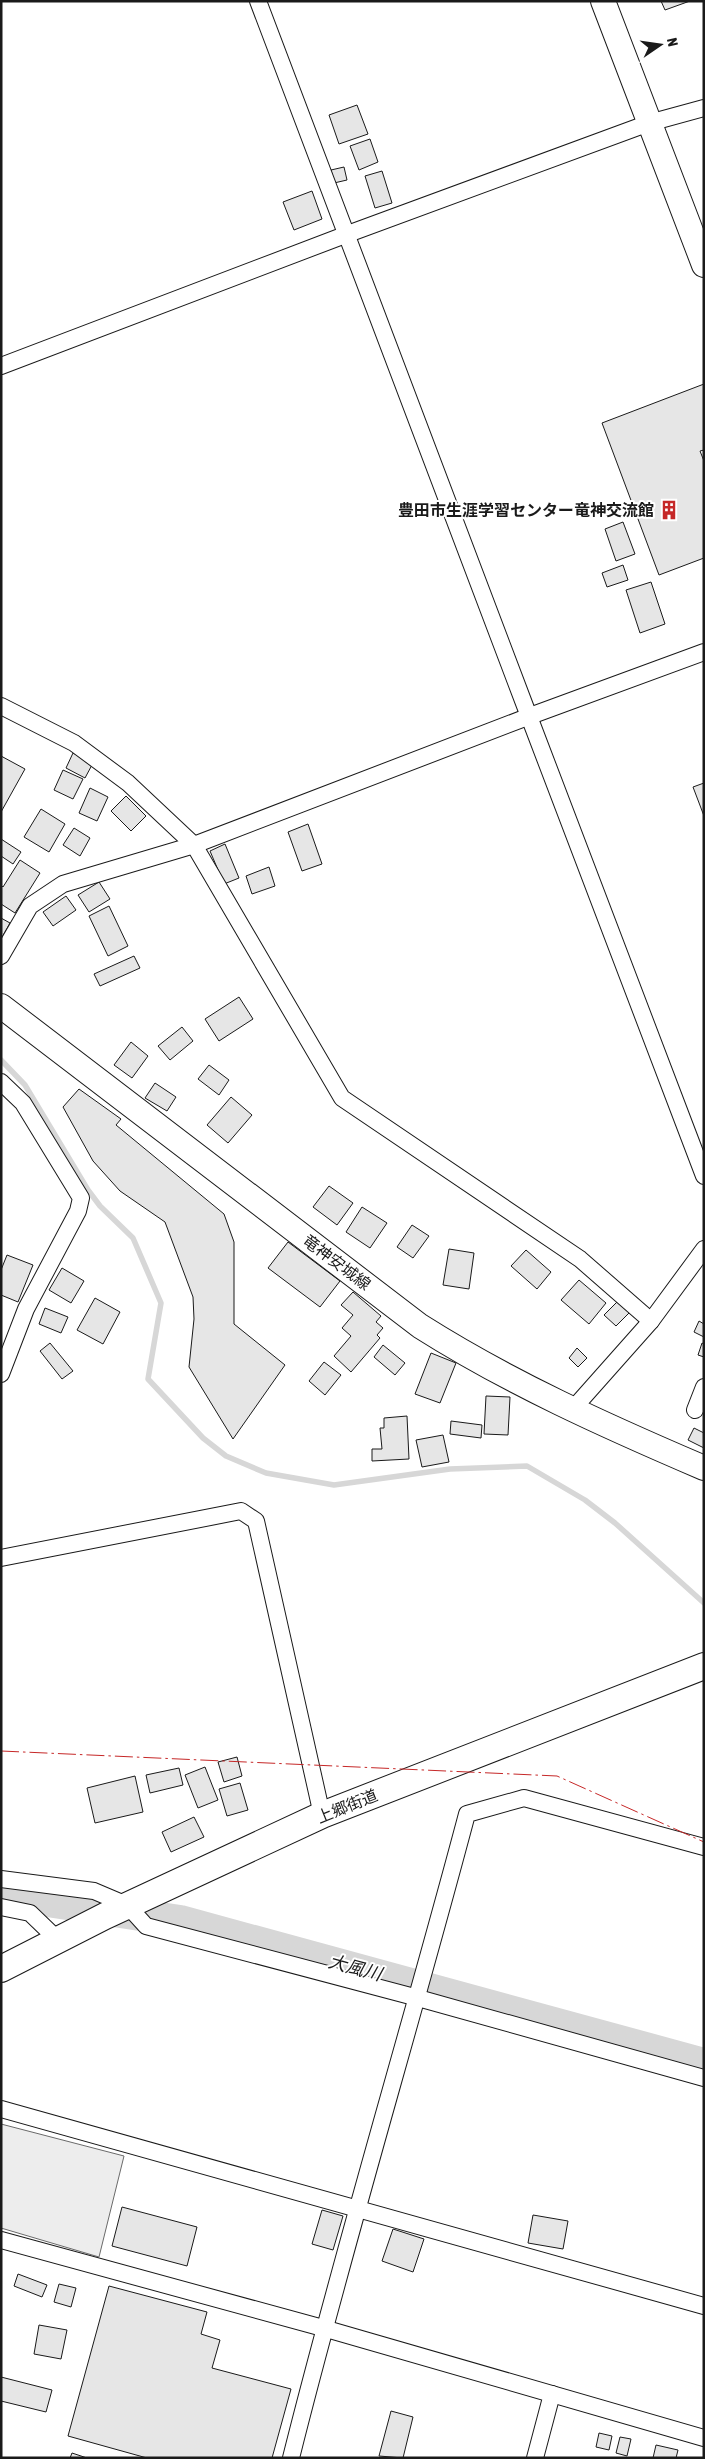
<svg xmlns="http://www.w3.org/2000/svg" width="705" height="2459" font-family="'Asap Condensed','Noto Sans JP',sans-serif">
	<style>
		.built { fill: #ededed; stroke: #6a6a6a }
		.lines { fill: none; stroke-linecap: round; stroke-linejoin: round }
		.stream { stroke: #d7d7d7; stroke-width: 5.5 }
		.river { stroke: #d7d7d7; stroke-width: 32 }
		.building { fill: #e6e6e6; stroke: #1a1a1a }
		.street-casing { stroke: #1a1a1a; stroke-width: 18 }
		.secondary-casing { stroke: #1a1a1a; stroke-width: 26 }
		.primary-casing { stroke: #1a1a1a; stroke-width: 28 }
		.street { stroke: #fff; stroke-width: 16 }
		.secondary { stroke: #fff; stroke-width: 24 }
		.primary { stroke: #fff; stroke-width: 26 }
		.power { stroke: #c62828; stroke-width: 1; stroke-dasharray: 18 4 2.5 4; stroke-linecap: butt }
		.labels { text-anchor: middle; stroke-width: 4; stroke-linejoin: round; paint-order: stroke }
		.poi-label { font-size: 16px; font-weight: bold; fill: #1a1a1a; stroke: #fff; text-anchor: end }
		.street-label { font-size: 16px; fill: #1a1a1a; stroke: #fff }
		.water-label { font-size: 18px; font-style: italic; fill: #1a1a1a; stroke: #fff }
	</style>
	<rect width="100%" height="100%" fill="#fff"/>
	<path class="built" d="M1 2124 124 2156 99 2257 1 2228Z"/>
	<g class="lines">
		<path class="stream" d="M1 1060 25 1085 88 1190 100 1206 133 1238 161 1303 148 1379 203 1438 226 1456 266 1473 334 1485 450 1469 527 1466 585 1500 615 1523 704 1603"/>
		<path class="river" d="M1 1894 180 1921 704 2064"/>
	</g>
	<g class="building">
		<path d="M661 1H690L665 10Z"/>
		<path d="M357 105 368 134 339 144 329 115Z"/>
		<path d="M370 139 378 162 359 170 350 146Z"/>
		<path d="M344 167 347 180 334 183 331 170Z"/>
		<path d="M382 171 392 203 375 208 365 176Z"/>
		<path d="M312 191 322 219 294 230 283 202Z"/>
		<path d="M704 384V450L700 451 704 461V558L659 575 602 423Z"/>
		<path d="M623 522 635 554 616 561 605 529Z"/>
		<path d="M623 565 628 580 607 587 602 573Z"/>
		<path d="M651 582 665 624 640 633 626 590Z"/>
		<path d="M73 753 93 763 85 778 66 768Z"/>
		<path d="M1 756 25 769 1 812Z"/>
		<path d="M63 770 83 779 73 799 54 790Z"/>
		<path d="M704 783V816L693 787Z"/>
		<path d="M90 788 108 797 97 821 79 813Z"/>
		<path d="M126 796 146 816 131 831 111 811Z"/>
		<path d="M41 809 65 824 49 852 24 837Z"/>
		<path d="M308 824 322 864 302 871 288 832Z"/>
		<path d="M74 828 90 838 80 856 63 845Z"/>
		<path d="M1 839 21 852 13 864 1 856Z"/>
		<path d="M225 844 239 878 224 884 210 851Z"/>
		<path d="M20 860 40 873 15 913 1 904V885L3 887Z"/>
		<path d="M269 867 275 886 252 894 246 876Z"/>
		<path d="M99 882 110 899 89 912 78 895Z"/>
		<path d="M66 896 76 910 53 926 43 912Z"/>
		<path d="M109 906 128 946 108 956 89 916Z"/>
		<path d="M1 918 10 923 1 939Z"/>
		<path d="M134 956 140 968 100 986 94 974Z"/>
		<path d="M239 997 253 1019 219 1041 205 1019Z"/>
		<path d="M182 1027 193 1041 170 1060 158 1046Z"/>
		<path d="M131 1042 148 1056 132 1078 114 1065Z"/>
		<path d="M209 1065 229 1080 219 1095 198 1079Z"/>
		<path d="M155 1083 176 1097 167 1111 145 1098Z"/>
		<path d="M79 1089 121 1119 116 1125 224 1214 234 1242V1324L285 1365 233 1439 189 1367 194 1319 193 1297 165 1222 120 1191 93 1161 63 1107Z"/>
		<path d="M231 1097 252 1115 228 1143 207 1125Z"/>
		<path d="M329 1186 353 1203 337 1225 313 1207Z"/>
		<path d="M362 1207 387 1223 370 1248 346 1232Z"/>
		<path d="M412 1225 429 1236 413 1258 397 1247Z"/>
		<path d="M288 1242 340 1281 320 1307 268 1268Z"/>
		<path d="M449 1249 474 1253 469 1289 443 1285Z"/>
		<path d="M526 1250 551 1272 537 1289 511 1266Z"/>
		<path d="M7 1255 33 1265 18 1302 1 1295V1270Z"/>
		<path d="M62 1268 84 1281 71 1303 49 1290Z"/>
		<path d="M579 1280 606 1303 589 1324 561 1300Z"/>
		<path d="M353 1292 381 1316 376 1322 383 1328 377 1335 380 1338 351 1372 334 1356 351 1336 342 1328 353 1315 341 1305Z"/>
		<path d="M95 1298 120 1312 103 1344 77 1330Z"/>
		<path d="M618 1301 630 1312 616 1326 604 1315Z"/>
		<path d="M45 1308 68 1317 61 1333 39 1324Z"/>
		<path d="M699 1321 704 1324V1337L694 1332Z"/>
		<path d="M50 1343 73 1371 62 1379 40 1351Z"/>
		<path d="M702 1343 704 1344V1357L698 1355Z"/>
		<path d="M383 1345 405 1363 395 1375 374 1357Z"/>
		<path d="M577 1348 587 1358 578 1367 569 1358Z"/>
		<path d="M431 1353 456 1363 440 1403 415 1394Z"/>
		<path d="M324 1362 341 1375 325 1395 309 1381Z"/>
		<path d="M486 1396 510 1397 508 1435 484 1434Z"/>
		<path d="M407 1416 409 1459 372 1461V1449H382L380 1428H384V1418Z"/>
		<path d="M451 1421 482 1425 481 1438 450 1434Z"/>
		<path d="M694 1428 704 1433V1448L688 1440Z"/>
		<path d="M443 1435 449 1462 422 1467 416 1440Z"/>
		<path d="M237 1757 242 1776 224 1782 218 1762Z"/>
		<path d="M205 1767 218 1800 198 1808 185 1775Z"/>
		<path d="M179 1768 183 1785 150 1793 146 1775Z"/>
		<path d="M135 1776 143 1812 95 1823 87 1788Z"/>
		<path d="M240 1783 248 1810 227 1816 219 1789Z"/>
		<path d="M194 1817 204 1837 171 1852 162 1832Z"/>
		<path d="M122 2207 197 2227 187 2266 112 2246Z"/>
		<path d="M322 2210 343 2216 333 2250 312 2244Z"/>
		<path d="M533 2215 568 2221 563 2249 528 2243Z"/>
		<path d="M393 2229 424 2239 413 2272 382 2261Z"/>
		<path d="M18 2274 47 2285 42 2297 14 2286Z"/>
		<path d="M59 2284 76 2288 71 2307 54 2302Z"/>
		<path d="M109 2286 207 2312 201 2334 220 2340 212 2368 291 2389 272 2458H147L68 2436Z"/>
		<path d="M39 2325 67 2330 61 2359 34 2354Z"/>
		<path d="M1 2377 52 2390 46 2412 1 2401Z"/>
		<path d="M391 2411 413 2417 403 2458 379 2456Z"/>
		<path d="M599 2433 612 2436 609 2450 596 2447Z"/>
		<path d="M620 2437 631 2439 627 2456 616 2453Z"/>
		<path d="M656 2445 678 2450 676 2458H653Z"/>
		<path d="M72 2453 87 2458H70Z"/>
	</g>
	<g class="lines">
		<defs>
			<g id="street">
				<path d="M258 1C404 394 556 784 704 1176"/>
				<path d="M1 366 345 235 649 123 704 108"/>
				<path d="M1 706 74 743 128 783 194 845 342 1098 580 1259 651 1321"/>
				<path d="M1 956 30 906 63 884 194 845 530 716 704 652"/>
				<path d="M1 1082 23 1103 81 1198 78 1211 26 1309 1 1374"/>
				<path d="M572 1410 651 1321 704 1249"/>
				<path d="M695 1410 704 1387"/>
				<path d="M1 1558 241 1511 256 1521 322 1815"/>
				<path d="M1 1879 94 1891 127 1905 146 1926 418 1998 704 2078"/>
				<path d="M1 1907 30 1913 58 1940"/>
				<path d="M1 2109 704 2306"/>
				<path d="M1 2240 323 2328 704 2438"/>
				<path d="M291 2458C345 2242 410 2029 467 1814L524 1798 704 1847"/>
				<path d="M535 2458 552 2394"/>
			</g>
			<g id="secondary">
				<path d="M603 1 704 265"/>
				<path d="M1 1006 420 1326C510 1383 606 1426 704 1468"/>
			</g>
			<path id="primary" d="M1 1969 105 1916 322 1815 704 1666"/>
		</defs>
		<use href="#street" class="street-casing"/>
		<use href="#secondary" class="secondary-casing"/>
		<use href="#primary" class="primary-casing"/>
		<use href="#street" class="street"/>
		<use href="#secondary" class="secondary"/>
		<use href="#primary" class="primary"/>
		<path class="power" d="M1 1751 557 1776 704 1842"/>
	</g>
	<defs>
		<symbol id="building-bare" viewBox="-9 -9 18 18"><path d="M-4-6H4V6H1V3H-1V6H-4ZM-2.5-4.3h1.7v1.8h-1.7ZM.8-4.3h1.7v1.8H.8ZM-2.5-1h1.7V.8h-1.7ZM.8-1h1.7V.8H.8Z" fill="#c62828" stroke="#fff" stroke-width="2.5" paint-order="stroke"/></symbol>
	</defs>
	<g fill-rule="evenodd">
		<use href="#building-bare" x="655" y="496" width="28" height="28"/>
	</g>
	<g class="labels">
		<g class="poi-label">
			<text x="654" y="516">豊田市生涯学習センター竜神交流館</text>
		</g>
		<g class="street-label">
			<text transform="translate(337 1262) rotate(37)" y="6">竜神安城線</text>
			<text transform="translate(347 1806) rotate(-22)" y="6">上郷街道</text>
		</g>
		<g class="water-label">
			<text transform="translate(355 1968) rotate(15)" y="6">大風川</text>
		</g>
	</g>
	<rect width="705" height="2459" fill="none" stroke="#1a1a1a" stroke-width="5"/>
	<g transform="translate(660 45) rotate(77)" stroke="#ffffff" stroke-width="4" paint-order="stroke">
	<path d="M0-4L9 19L0 12L-9 19Z" fill="#1a1a1a"/>
	<text y="-8" font-size="14" font-weight="bold" text-anchor="middle" fill="#1a1a1a">N</text>
	</g>
</svg>
